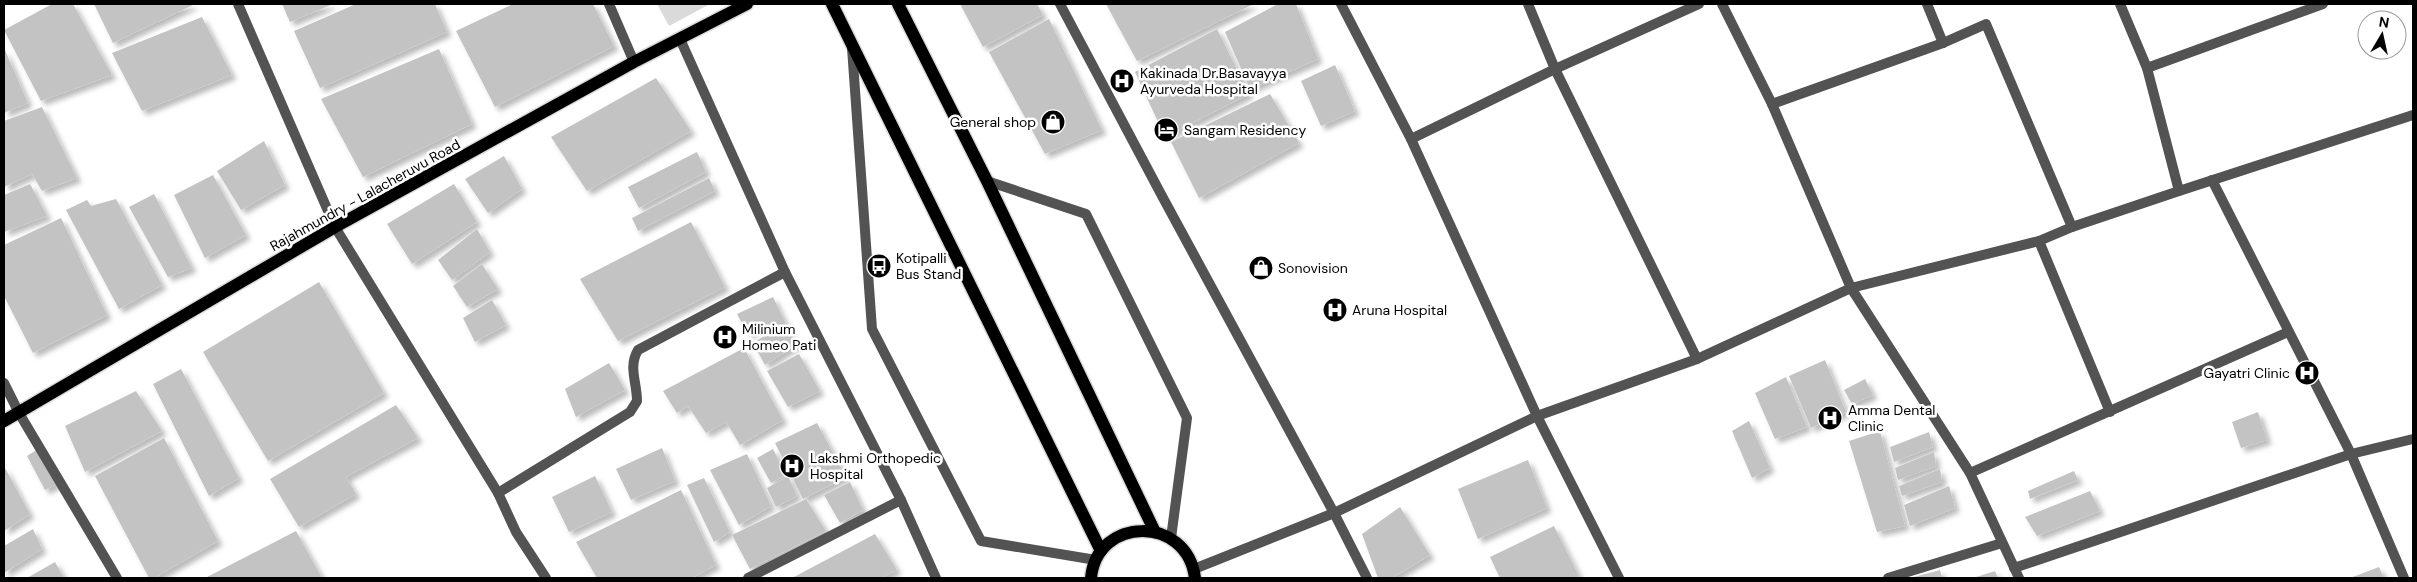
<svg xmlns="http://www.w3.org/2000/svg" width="2417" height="582" font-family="'DM Sans',sans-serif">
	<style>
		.green { fill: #dadada }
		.building { fill: #c3c3c3; filter: url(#shadow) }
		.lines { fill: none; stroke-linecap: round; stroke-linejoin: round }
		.primary-casing { stroke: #dbdbdb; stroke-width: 15 }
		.service { stroke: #535353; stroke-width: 10 }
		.minor { stroke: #535353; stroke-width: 10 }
		.tertiary { stroke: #535353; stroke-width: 10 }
		.primary { stroke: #000; stroke-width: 12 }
		.labels { text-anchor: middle; stroke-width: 5; stroke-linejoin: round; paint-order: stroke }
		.poi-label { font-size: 14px; fill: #000; stroke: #fff; text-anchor: start }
		.street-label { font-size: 14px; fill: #000; stroke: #fff }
	</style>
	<defs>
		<filter id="shadow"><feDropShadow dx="4.5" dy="4.5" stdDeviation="2.5" flood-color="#0004"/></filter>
	</defs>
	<rect width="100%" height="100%" fill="#fff"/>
	<path class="green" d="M657 4H710L669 26Z"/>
	<g class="building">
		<path d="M52 4H73L112 75 41 101 4 30Z"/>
		<path d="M94 4H195L113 43Z"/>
		<path d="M282 4H333L290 22Z"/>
		<path d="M356 4H435L447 32 320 88 294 31Z"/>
		<path d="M513 4H593L614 46 495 107 456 31Z"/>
		<path d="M960 4H1037L1043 15 983 47Z"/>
		<path d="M1106 4H1254L1137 61Z"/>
		<path d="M1278 4H1296L1318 59 1250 89 1225 32Z"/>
		<path d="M202 17 232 75 142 111 112 53Z"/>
		<path d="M1049 19 1102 130 1045 154 989 52Z"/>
		<path d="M1217 29 1249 94 1165 137 1135 72Z"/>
		<path d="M4 48 28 103 4 113Z"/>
		<path d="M439 49 472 124 363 177 321 99Z"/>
		<path d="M1335 65 1355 111 1321 126 1301 81Z"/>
		<path d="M656 78 691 131 587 191 551 137Z"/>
		<path d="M1270 94 1299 143 1199 198 1171 142Z"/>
		<path d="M42 107 77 178 42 191 32 174 4 187V121Z"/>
		<path d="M264 141 285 185 241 210 217 171Z"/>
		<path d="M697 152 706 172 639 208 628 187Z"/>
		<path d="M504 156 522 189 488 213 465 179Z"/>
		<path d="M213 175 246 235 205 258 174 195Z"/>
		<path d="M709 178 715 191 638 231 632 218Z"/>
		<path d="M30 184 47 216 4 232V195Z"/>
		<path d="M454 184 477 222 412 264 387 224Z"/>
		<path d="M154 194 192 268 168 277 129 207Z"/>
		<path d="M116 199 162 285 119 309 66 210 87 200 91 206Z"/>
		<path d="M61 218 107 315 33 353 4 296V245Z"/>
		<path d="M691 222 725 287 618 341 580 279Z"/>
		<path d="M477 229 490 252 452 280 438 260Z"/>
		<path d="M482 264 498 289 467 307 453 286Z"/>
		<path d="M319 282 384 393 268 461 203 352Z"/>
		<path d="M773 297 796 345 765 365 753 343 766 335 761 327 748 335 737 314Z"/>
		<path d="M492 300 506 325 475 342 463 318Z"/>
		<path d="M744 348 783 420 740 445 726 422 706 433 688 406 677 413 663 391Z"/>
		<path d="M799 354 820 391 788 407 767 371Z"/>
		<path d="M1825 360 1846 412 1811 428 1789 376Z"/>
		<path d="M609 363 625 390 576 417 565 389Z"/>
		<path d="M181 369 239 478 209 496 153 384Z"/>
		<path d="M1786 377 1807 427 1775 439 1755 393Z"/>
		<path d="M1865 379 1873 395 1852 404 1844 390Z"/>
		<path d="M136 391 162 431 85 472 65 426Z"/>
		<path d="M396 405 418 438 346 477 356 494 299 527 270 479Z"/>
		<path d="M2258 412 2267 440 2241 448 2232 422Z"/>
		<path d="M1749 421 1770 468 1752 478 1732 431Z"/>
		<path d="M817 423 846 477 803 499 775 443Z"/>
		<path d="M1880 431 1905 526 1877 532 1849 441Z"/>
		<path d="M1929 432 1933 447 1894 462 1890 447Z"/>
		<path d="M164 438 218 541 154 578H149L95 476Z"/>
		<path d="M662 448 675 481 631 500 616 469Z"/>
		<path d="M38 449 57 484 45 490 27 456Z"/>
		<path d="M773 449 786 475 771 483 757 458Z"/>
		<path d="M1934 452 1936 466 1898 480 1895 468Z"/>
		<path d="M747 454 771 506 739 525 710 470Z"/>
		<path d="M1528 460 1547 508 1478 539 1458 489Z"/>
		<path d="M4 466 30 514 4 531Z"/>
		<path d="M1940 469 1942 482 1902 496 1899 486Z"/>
		<path d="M2074 471 2078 480 2030 499 2028 491Z"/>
		<path d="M595 476 612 512 569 532 552 497Z"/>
		<path d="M788 476 797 496 776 507 767 488Z"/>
		<path d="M704 478 730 532 714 542 687 485Z"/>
		<path d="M850 482 863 510 840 523 824 495Z"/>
		<path d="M1949 486 1955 508 1910 526 1904 505Z"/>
		<path d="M681 490 716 565 692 578H597L576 542Z"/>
		<path d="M2090 491 2100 511 2037 536 2025 517Z"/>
		<path d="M806 499 826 531 750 569 732 535Z"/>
		<path d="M1400 507 1430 555 1392 578H1378L1362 534Z"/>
		<path d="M1554 526 1579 576 1575 578H1500L1490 557Z"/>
		<path d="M33 529 42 549 4 573V546Z"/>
		<path d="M296 531 322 578H205Z"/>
		<path d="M875 534 897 570 881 578H792Z"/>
		<path d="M55 562 64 578H27Z"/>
		<path d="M2379 567 2384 578H2350Z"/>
		<path d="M1940 570 1942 578H1910Z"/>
		<path d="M1995 571 1998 578H1973Z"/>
	</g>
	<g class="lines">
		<defs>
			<g id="primary">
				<path d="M832 4 1101 551"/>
				<path d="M898 4 987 181 1155 532"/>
				<path d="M4 421 335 227 634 62 747 4"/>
				<path d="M1091 578C1097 516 1187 515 1195 578"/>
			</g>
		</defs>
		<use href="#primary" class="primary-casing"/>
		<g class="service">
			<path d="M852 48 872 329 981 541 1096 560"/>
			<path d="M987 181 1086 214 1187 418 1171 538"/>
			<path d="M748 578 901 500"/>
		</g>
		<g class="minor">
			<path d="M238 4 335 227 498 493 516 532 546 578"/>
			<path d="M609 4 634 62"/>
			<path d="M1060 4 1162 196 1334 513 1367 578"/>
			<path d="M1341 4 1411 139 1537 416 1619 578"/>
			<path d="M1528 4 1555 69 1697 359"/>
			<path d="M1722 4 1772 104 1851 288 1970 473 2019 578"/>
			<path d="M1927 4 1943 43"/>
			<path d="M2120 4 2147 68 2179 191"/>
			<path d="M680 39 785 272 901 500 936 578"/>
			<path d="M2147 68 2323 4"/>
			<path d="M1772 104 1943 43 1986 24 2072 227"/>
			<path d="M1411 139 1555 69 1699 4"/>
			<path d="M2212 180 2351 454 2404 578"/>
			<path d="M2039 241 2110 412"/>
			<path d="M4 383 19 413 117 578"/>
			<path d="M1970 473 2288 332"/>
			<path d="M498 493 630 412 637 401C637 382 628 367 638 350L785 272"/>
			<path d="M2014 568 2351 454 2413 439"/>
			<path d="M1888 578 2002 543"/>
		</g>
		<path class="tertiary" d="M1194 569 1334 513 1537 416 1697 359 1851 288 2039 241 2072 227 2179 191 2413 115"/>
		<use href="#primary" class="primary"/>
	</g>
	<defs>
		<symbol id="hospital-disc" viewBox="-11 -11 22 22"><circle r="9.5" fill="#000" stroke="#fff"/><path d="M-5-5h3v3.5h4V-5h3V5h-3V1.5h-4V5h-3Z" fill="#fff"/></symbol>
		<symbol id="shop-disc" viewBox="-11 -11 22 22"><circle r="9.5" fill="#000" stroke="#fff"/><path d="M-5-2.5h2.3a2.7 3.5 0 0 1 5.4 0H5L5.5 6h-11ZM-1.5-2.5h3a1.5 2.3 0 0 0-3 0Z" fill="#fff"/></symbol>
		<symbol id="hotel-disc" viewBox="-11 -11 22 22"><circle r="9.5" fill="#000" stroke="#fff"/><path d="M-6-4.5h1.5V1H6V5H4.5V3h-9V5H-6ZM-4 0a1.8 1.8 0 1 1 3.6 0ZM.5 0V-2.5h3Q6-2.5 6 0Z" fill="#fff"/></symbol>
		<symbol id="bus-disc" viewBox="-11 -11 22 22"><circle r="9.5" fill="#000" stroke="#fff"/><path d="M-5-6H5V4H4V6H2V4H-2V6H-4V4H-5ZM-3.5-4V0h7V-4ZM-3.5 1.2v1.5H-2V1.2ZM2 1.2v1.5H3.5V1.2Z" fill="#fff"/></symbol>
	</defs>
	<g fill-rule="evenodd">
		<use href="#hospital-disc" x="1108" y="67" width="28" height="28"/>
		<use href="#shop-disc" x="1039" y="108" width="28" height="28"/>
		<use href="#hotel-disc" x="1152" y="116" width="28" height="28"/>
		<use href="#bus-disc" x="865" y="252" width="28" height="28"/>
		<use href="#shop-disc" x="1247" y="254" width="28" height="28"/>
		<use href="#hospital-disc" x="1321" y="296" width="28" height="28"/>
		<use href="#hospital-disc" x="711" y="323" width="28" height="28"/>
		<use href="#hospital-disc" x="2293" y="359" width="28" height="28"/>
		<use href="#hospital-disc" x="1816" y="404" width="28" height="28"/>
		<use href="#hospital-disc" x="778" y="452" width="28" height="28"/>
	</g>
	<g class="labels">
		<g class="poi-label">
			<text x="1140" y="78">Kakinada Dr.Basavayya<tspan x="1140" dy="16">Ayurveda Hospital</tspan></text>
			<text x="1036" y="127" text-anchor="end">General shop</text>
			<text x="1184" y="135">Sangam Residency</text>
			<text x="896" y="263">Kotipalli<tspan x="896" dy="16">Bus Stand</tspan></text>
			<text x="1278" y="273">Sonovision</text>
			<text x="1352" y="315">Aruna Hospital</text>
			<text x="742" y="334">Milinium<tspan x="742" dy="16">Homeo Pati</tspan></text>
			<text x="2290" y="378" text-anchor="end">Gayatri Clinic</text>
			<text x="1848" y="415">Amma Dental<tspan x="1848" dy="16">Clinic</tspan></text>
			<text x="810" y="463">Lakshmi Orthopedic<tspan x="810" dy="16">Hospital</tspan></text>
		</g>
		<g class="street-label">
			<text transform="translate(365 195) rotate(-29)" y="5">Rajahmundry - Lalacheruvu Road</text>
		</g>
	</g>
	<rect width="2417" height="582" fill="none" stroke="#000000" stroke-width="10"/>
	<g transform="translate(2382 35) rotate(9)"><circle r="24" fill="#ffffff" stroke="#999999"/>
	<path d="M0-4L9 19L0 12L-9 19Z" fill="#000000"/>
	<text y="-8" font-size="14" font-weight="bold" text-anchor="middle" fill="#000000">N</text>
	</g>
</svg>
